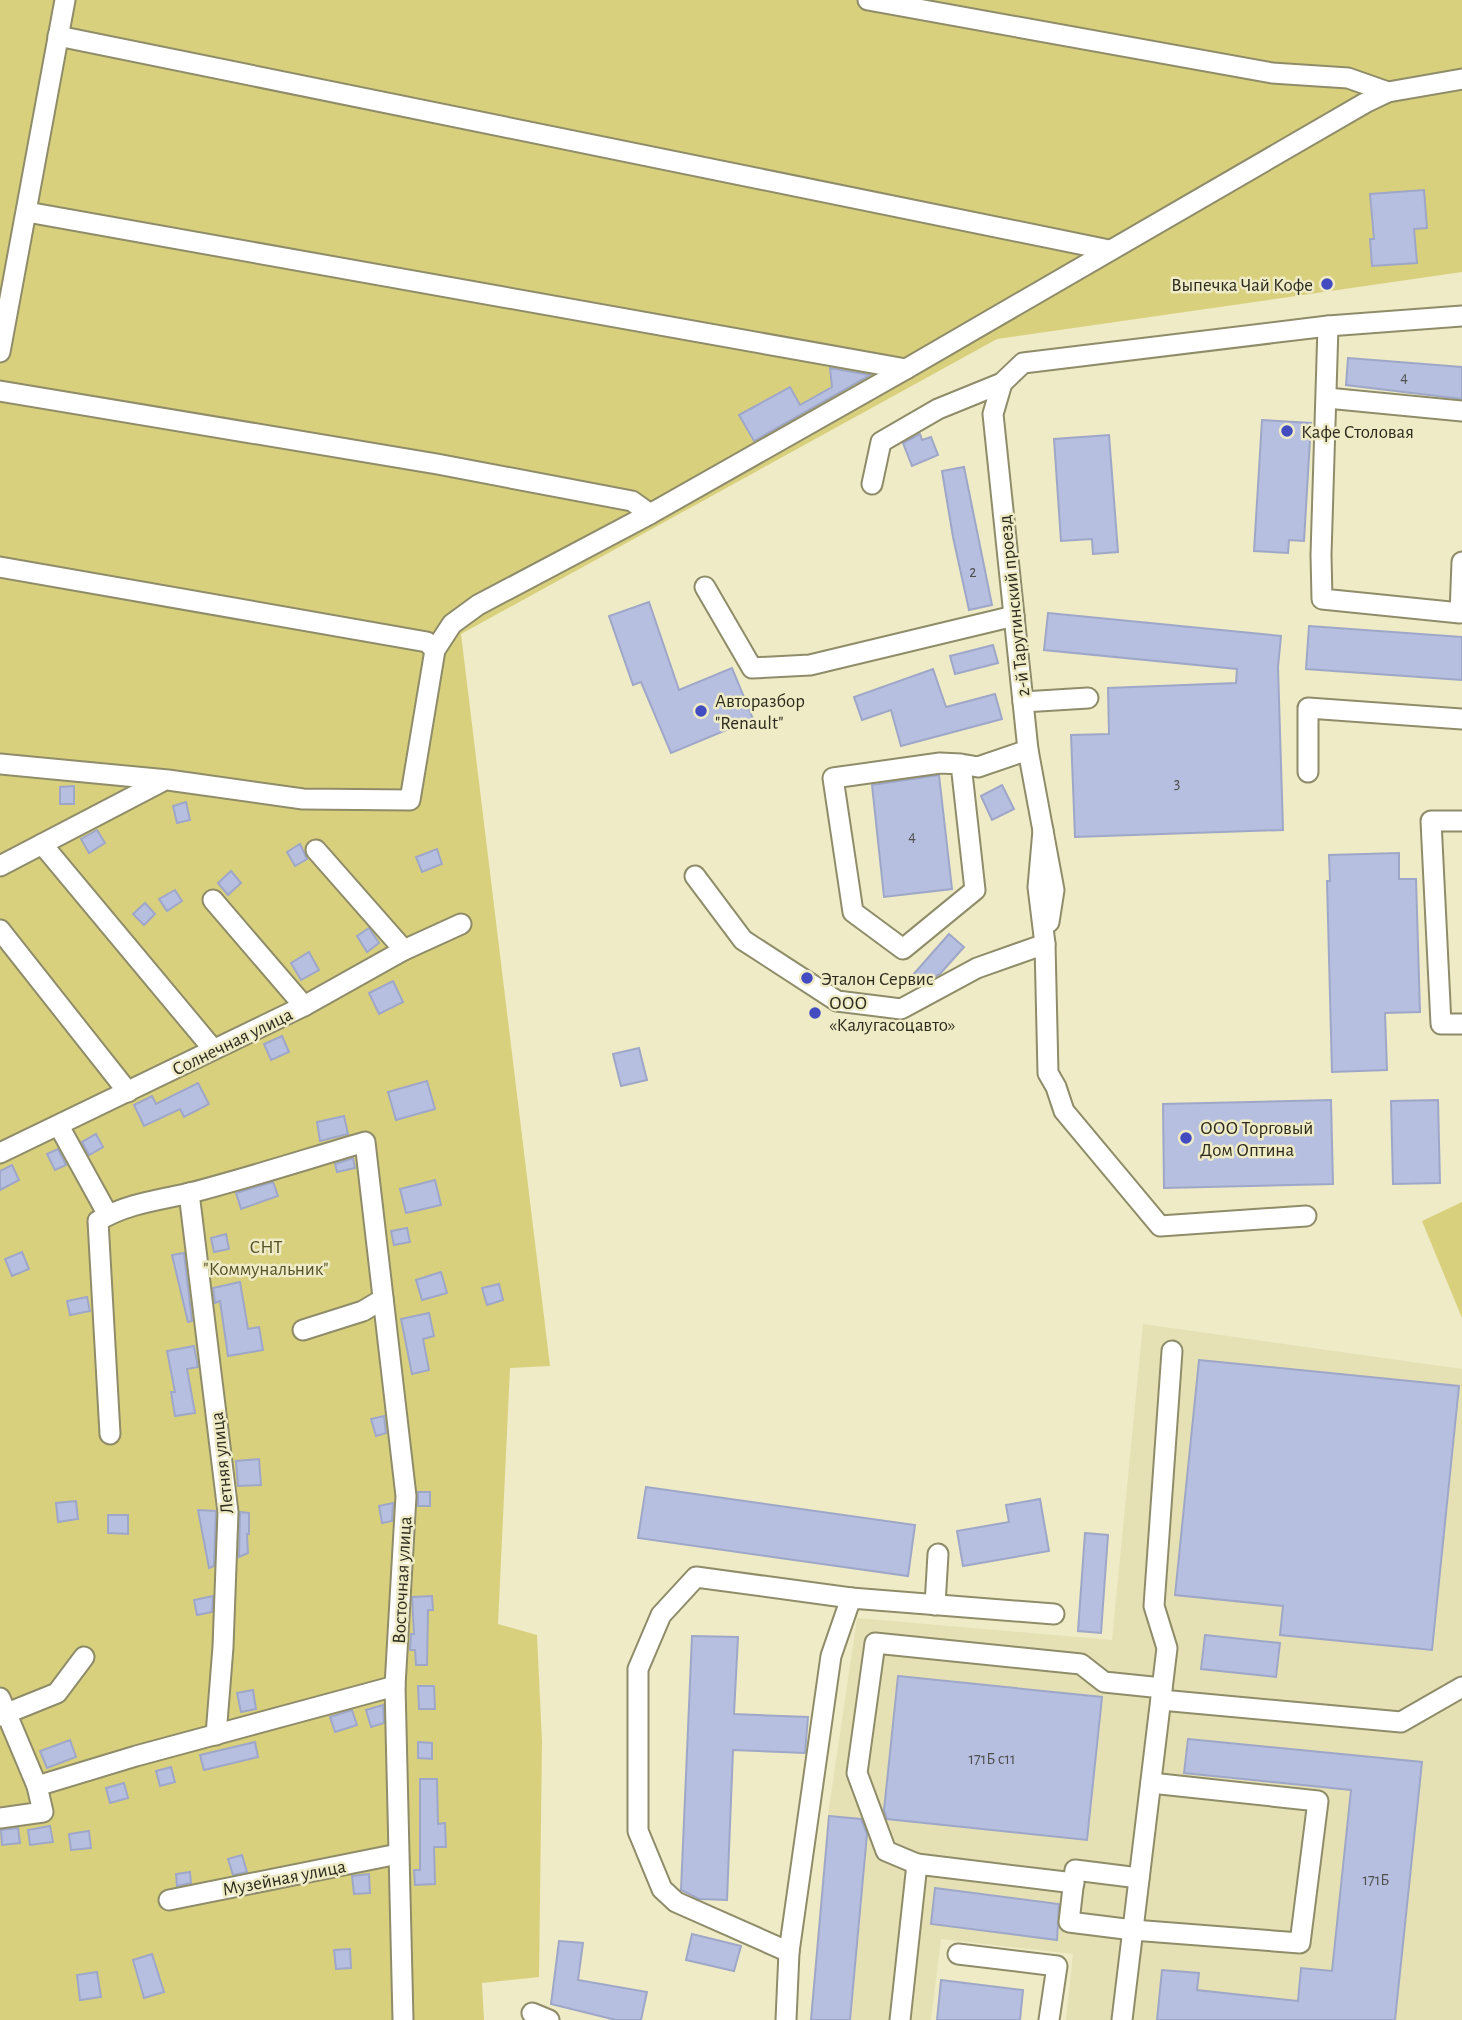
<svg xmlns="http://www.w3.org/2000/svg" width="1462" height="2020" font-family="'Alegreya Sans',sans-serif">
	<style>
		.built { fill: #e5e1b4 }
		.green { fill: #d9d07d }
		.building { fill: #b6bfe0; stroke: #9fa7c8; stroke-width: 2 }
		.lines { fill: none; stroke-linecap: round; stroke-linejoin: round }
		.minor-casing { stroke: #8f8c6a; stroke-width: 23 }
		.minor { stroke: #fff; stroke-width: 19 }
		.poi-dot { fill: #424cc0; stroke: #eeebc6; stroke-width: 2.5 }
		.labels { text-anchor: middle; stroke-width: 5; stroke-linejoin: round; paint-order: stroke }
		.number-label { font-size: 16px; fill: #4e504e }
		.poi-label { font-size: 19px; fill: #2c2b1d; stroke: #eeebc6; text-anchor: start }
		.street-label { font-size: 19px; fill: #2c2b1d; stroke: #eeebc6 }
		.park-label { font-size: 19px; fill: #565126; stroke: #eeebc6 }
	</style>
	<rect width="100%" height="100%" fill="#eeebc6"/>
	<path class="built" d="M1143 1324 1462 1369V2020H1066L1073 1954 941 1939 931 2020H810L828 1815 857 1618 1112 1640Z"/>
	<g class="green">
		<path d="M0 0H1462V272L997 339 461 634 550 1366 510 1368 498 1624 537 1635 542 1742 539 1977 482 1983 484 2020H0Z"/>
		<path d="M1462 1202V1318L1422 1221Z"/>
	</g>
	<g class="building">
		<path d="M1424 190 1427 228 1414 229 1417 263 1372 266 1370 239H1374L1370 194Z"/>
		<path d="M1348 358 1462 367V399L1346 385Z"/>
		<path d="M830 368 870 375 754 441 739 415 790 387 800 405 832 387Z"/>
		<path d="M1262 420 1311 423 1304 541 1289 540 1288 553 1254 551Z"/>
		<path d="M920 434 922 440 931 437 938 455 912 466 903 443Z"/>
		<path d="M1109 435 1118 552 1093 554 1092 539 1061 541 1054 439Z"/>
		<path d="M964 467 992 605 969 610 953 537 942 471Z"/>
		<path d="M649 602 679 690 732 668 753 719 671 753 641 682 633 685 609 616Z"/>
		<path d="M1048 613 1281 636 1278 667 1283 830 1075 837 1071 735 1109 734 1108 688 1236 683 1237 669 1044 650Z"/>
		<path d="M1309 626 1462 637V680L1306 669Z"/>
		<path d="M993 645 998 663 955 674 950 656Z"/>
		<path d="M933 669 946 707 995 694 1002 719 901 746 891 710 862 720 854 697Z"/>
		<path d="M939 775 952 889 884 897 872 785Z"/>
		<path d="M1002 785 1014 809 992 820 981 796Z"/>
		<path d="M74 786V804H60V787Z"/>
		<path d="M186 802 190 820 177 823 173 806Z"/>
		<path d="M97 830 105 843 89 853 81 839Z"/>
		<path d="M300 844 307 859 295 866 287 852Z"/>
		<path d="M437 849 442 864 422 872 416 857Z"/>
		<path d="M1399 853V879H1416L1420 1012 1385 1013 1387 1070 1332 1072 1327 881H1330L1329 855Z"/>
		<path d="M231 871 241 883 228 895 218 883Z"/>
		<path d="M175 890 182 901 167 911 159 899Z"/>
		<path d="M145 903 155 914 144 925 133 914Z"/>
		<path d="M369 928 379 943 367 952 357 936Z"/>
		<path d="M949 934 964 947 940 974 921 984 912 976Z"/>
		<path d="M309 952 319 970 301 980 291 963Z"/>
		<path d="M393 981 403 1002 379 1014 369 993Z"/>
		<path d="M282 1036 289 1052 271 1060 264 1044Z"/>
		<path d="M639 1048 647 1080 621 1086 613 1054Z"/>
		<path d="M427 1081 435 1109 396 1120 388 1092Z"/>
		<path d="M198 1083 209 1104 184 1117 180 1109 144 1126 134 1105 152 1096 156 1104Z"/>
		<path d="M1331 1100 1333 1184 1164 1188 1163 1104Z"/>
		<path d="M1438 1100 1440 1183 1393 1184 1391 1101Z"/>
		<path d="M344 1116 348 1134 320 1141 317 1122Z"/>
		<path d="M96 1134 103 1147 89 1155 82 1142Z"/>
		<path d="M58 1149 66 1165 55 1170 47 1154Z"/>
		<path d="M353 1158 355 1168 337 1172 335 1164Z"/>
		<path d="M12 1165 19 1180 0 1190V1171Z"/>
		<path d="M435 1180 441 1205 406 1213 400 1189Z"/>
		<path d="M273 1182 278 1196 241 1209 236 1193Z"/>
		<path d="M407 1228 410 1242 394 1245 391 1231Z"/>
		<path d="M226 1234 229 1249 214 1252 211 1238Z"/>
		<path d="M22 1252 29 1269 12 1276 5 1259Z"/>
		<path d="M184 1253 192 1321 188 1322 172 1255Z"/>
		<path d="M441 1272 447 1293 422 1300 416 1280Z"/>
		<path d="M240 1282 248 1329 259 1327 263 1350 228 1356 220 1301 215 1303 213 1288Z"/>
		<path d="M499 1284 503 1300 487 1305 482 1288Z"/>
		<path d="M87 1297 90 1311 70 1315 67 1301Z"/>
		<path d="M429 1313 434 1336 423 1339 429 1370 412 1374 401 1319Z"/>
		<path d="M194 1346 198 1367 187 1369 195 1413 175 1416 171 1392H175L167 1351Z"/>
		<path d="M1199 1360 1459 1386 1432 1650 1280 1635 1283 1606 1175 1595Z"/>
		<path d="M384 1416 386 1433 376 1436 371 1419Z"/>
		<path d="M259 1459 261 1485 238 1486 236 1461Z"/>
		<path d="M646 1487 915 1525 908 1576 638 1538Z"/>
		<rect x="418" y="1492" width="12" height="14"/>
		<path d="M1040 1499 1049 1551 963 1566 957 1531 1009 1522 1006 1505Z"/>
		<path d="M76 1501 78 1519 58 1522 56 1503Z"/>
		<path d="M393 1503 392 1521 382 1523 379 1506Z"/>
		<path d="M198 1510 216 1511 214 1566 209 1568Z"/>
		<path d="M240 1512 249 1513V1534H247L248 1553 239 1557Z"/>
		<path d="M108 1515H128V1534L108 1533Z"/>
		<path d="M1085 1533 1108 1535 1101 1633 1078 1631Z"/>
		<path d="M213 1596 212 1612 197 1615 194 1600Z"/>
		<path d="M432 1596 433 1610H428L427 1665H416L415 1650H410L411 1634H414L412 1597Z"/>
		<path d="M1205 1635 1280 1643 1276 1677 1201 1669Z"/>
		<path d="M692 1636 738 1637 734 1714 808 1717 805 1753 733 1750 727 1900 699 1899 681 1890Z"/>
		<path d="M898 1676 1102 1697 1087 1840 887 1819 884 1810Z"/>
		<path d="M418 1686H434L435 1709H419Z"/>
		<path d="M253 1690 256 1709 241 1712 237 1693Z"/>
		<path d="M383 1705 384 1723 371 1727 366 1710Z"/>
		<path d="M352 1710 357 1725 335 1732 330 1717Z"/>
		<path d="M1188 1739 1422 1762 1395 2020H1157L1162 1970 1199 1973 1197 1990 1298 2001 1301 1968 1332 1971 1351 1790 1184 1773Z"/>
		<path d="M70 1740 76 1757 47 1768 40 1751Z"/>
		<path d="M255 1742 258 1757 204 1770 200 1755Z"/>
		<path d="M418 1742 432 1743V1759L418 1758Z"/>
		<path d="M171 1767 175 1782 160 1786 156 1771Z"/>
		<path d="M420 1779H437L438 1824 445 1823 446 1847H434L435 1884 415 1885 414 1870H420Z"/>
		<path d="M124 1783 128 1798 110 1803 106 1788Z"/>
		<path d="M829 1816 861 1819 867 1834 850 2020H811Z"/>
		<path d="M50 1826 53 1842 30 1845 28 1830Z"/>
		<path d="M18 1828 20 1843 2 1845 1 1830Z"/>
		<path d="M89 1831 91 1848 71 1850 69 1834Z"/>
		<path d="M242 1855 247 1872 233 1875 228 1859Z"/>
		<path d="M190 1872 191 1883 177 1886 176 1874Z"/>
		<path d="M369 1874 370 1893 354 1894 352 1876Z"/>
		<path d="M935 1888 1059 1904 1057 1940 931 1924Z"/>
		<path d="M692 1934 741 1946 734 1971 686 1960Z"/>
		<path d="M559 1941 583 1943 578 1980 647 1992 641 2020H616L551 2004Z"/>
		<path d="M350 1949 351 1968 336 1969 334 1950Z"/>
		<path d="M152 1954 164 1992 144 1998 133 1960Z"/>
		<path d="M97 1972 101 1997 80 2000 77 1975Z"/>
		<path d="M941 1980 1023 1990 1020 2020H937Z"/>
	</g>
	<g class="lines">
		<defs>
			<g id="minor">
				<path d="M868 0 1272 73 1348 78 1388 92"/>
				<path d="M58 36 1109 250"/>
				<path d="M27 212 906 369"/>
				<path d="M1328 326 1321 555 1322 599 1460 613 1462 562"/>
				<path d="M0 352 65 0"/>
				<path d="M1002 383 993 414 1028 750 1054 890 1049 922"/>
				<path d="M0 391 437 464 632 501 650 514"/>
				<path d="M1327 398 1462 411"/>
				<path d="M872 484 881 442 938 409 1002 383 1023 363 1328 326 1462 316"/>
				<path d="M0 567 427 642 435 650 410 800 303 799 168 780 0 764"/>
				<path d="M705 587 752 668 810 665 1014 616"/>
				<path d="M435 650 452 624 478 605 650 514 906 369 1365 103 1388 92 1462 79"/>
				<path d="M1023 702 1088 698"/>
				<path d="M961 764 975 890 903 949 853 912 833 778 940 763 961 764 978 767 1028 750"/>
				<path d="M1308 772V708L1462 719"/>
				<path d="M1462 821H1431L1441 1024H1462"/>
				<path d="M1043 830 1038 887 1045 944 1048 1073 1056 1087 1064 1111 1160 1226 1306 1216"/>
				<path d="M42 844 213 1049"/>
				<path d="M316 850 404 950"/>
				<path d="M0 866 161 782"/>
				<path d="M695 876 743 940 837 1001 901 1009 977 968 1045 944"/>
				<path d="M213 900 304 1006"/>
				<path d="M0 930 128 1092"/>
				<path d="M59 1126 108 1215"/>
				<path d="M0 1153 304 1006 404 950 461 924"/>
				<path d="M189 1193 228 1512 223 1647 216 1735"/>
				<path d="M303 1330 363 1311 383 1299"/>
				<path d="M110 1434 98 1221C125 1204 159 1200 190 1193 248 1178 307 1159 365 1142L406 1496 395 1686 403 2020"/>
				<path d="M935 1605 938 1554"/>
				<path d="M0 1698 37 1786 43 1812 0 1818"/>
				<path d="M1161 1700 1401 1722 1462 1687"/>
				<path d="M0 1716 57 1693 84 1657"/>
				<path d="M37 1786 136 1756 395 1686"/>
				<path d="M917 1864 886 1851 857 1773 875 1643 1081 1664 1104 1682 1162 1688"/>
				<path d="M1139 1878 1075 1870 1069 1922 1133 1930 1300 1943 1318 1801 1151 1783"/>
				<path d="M169 1900 398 1854"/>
				<path d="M789 1952 676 1902 662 1889 638 1831V1669L661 1615 696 1577 851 1598"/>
				<path d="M958 1954 1057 1966 1049 2020"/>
				<path d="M532 2013 549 2020"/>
				<path d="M786 2020 789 1952 831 1656 851 1598 1054 1614"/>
				<path d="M900 2020 917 1864 1074 1883"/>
				<path d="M1122 2020 1167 1648 1154 1606 1172 1351"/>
			</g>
		</defs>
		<use href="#minor" class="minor-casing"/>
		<use href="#minor" class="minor"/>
	</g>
	<g class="poi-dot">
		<circle cx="1327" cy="284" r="7"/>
		<circle cx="1287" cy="431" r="7"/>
		<circle cx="701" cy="711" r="7"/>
		<circle cx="807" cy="978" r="7"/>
		<circle cx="815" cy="1013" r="7"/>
		<circle cx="1186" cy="1138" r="7"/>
	</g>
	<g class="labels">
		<g class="number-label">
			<text x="1404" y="382">4</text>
			<text x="973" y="577">2</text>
			<text x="1177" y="788">3</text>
			<text x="912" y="841">4</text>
			<text x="992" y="1764">171Б с11</text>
			<text x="1376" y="1885">171Б</text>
		</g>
		<g class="poi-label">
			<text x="1313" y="291" text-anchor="end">Выпечка Чай Кофе</text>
			<text x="1301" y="438">Кафе Столовая</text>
			<text x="715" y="707">Авторазбор<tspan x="715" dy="22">"Renault"</tspan></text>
			<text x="821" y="985">Эталон Сервис</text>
			<text x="829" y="1009">ООО<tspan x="829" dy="22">«Калугасоцавто»</tspan></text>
			<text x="1200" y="1134">ООО Торговый<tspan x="1200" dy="22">Дом Оптина</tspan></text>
		</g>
		<g class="street-label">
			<text transform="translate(1013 606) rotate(-96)" y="7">2-й Тарутинский проезд</text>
			<text transform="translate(232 1041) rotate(-26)" y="7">Солнечная улица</text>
			<text transform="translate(221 1463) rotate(-96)" y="7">Летняя улица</text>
			<text transform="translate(401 1580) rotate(-87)" y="7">Восточная улица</text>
			<text transform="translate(284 1877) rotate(-11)" y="7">Музейная улица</text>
		</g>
		<g class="park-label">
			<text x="266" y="1253">СНТ<tspan x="266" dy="22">"Коммунальник"</tspan></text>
		</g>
	</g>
</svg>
